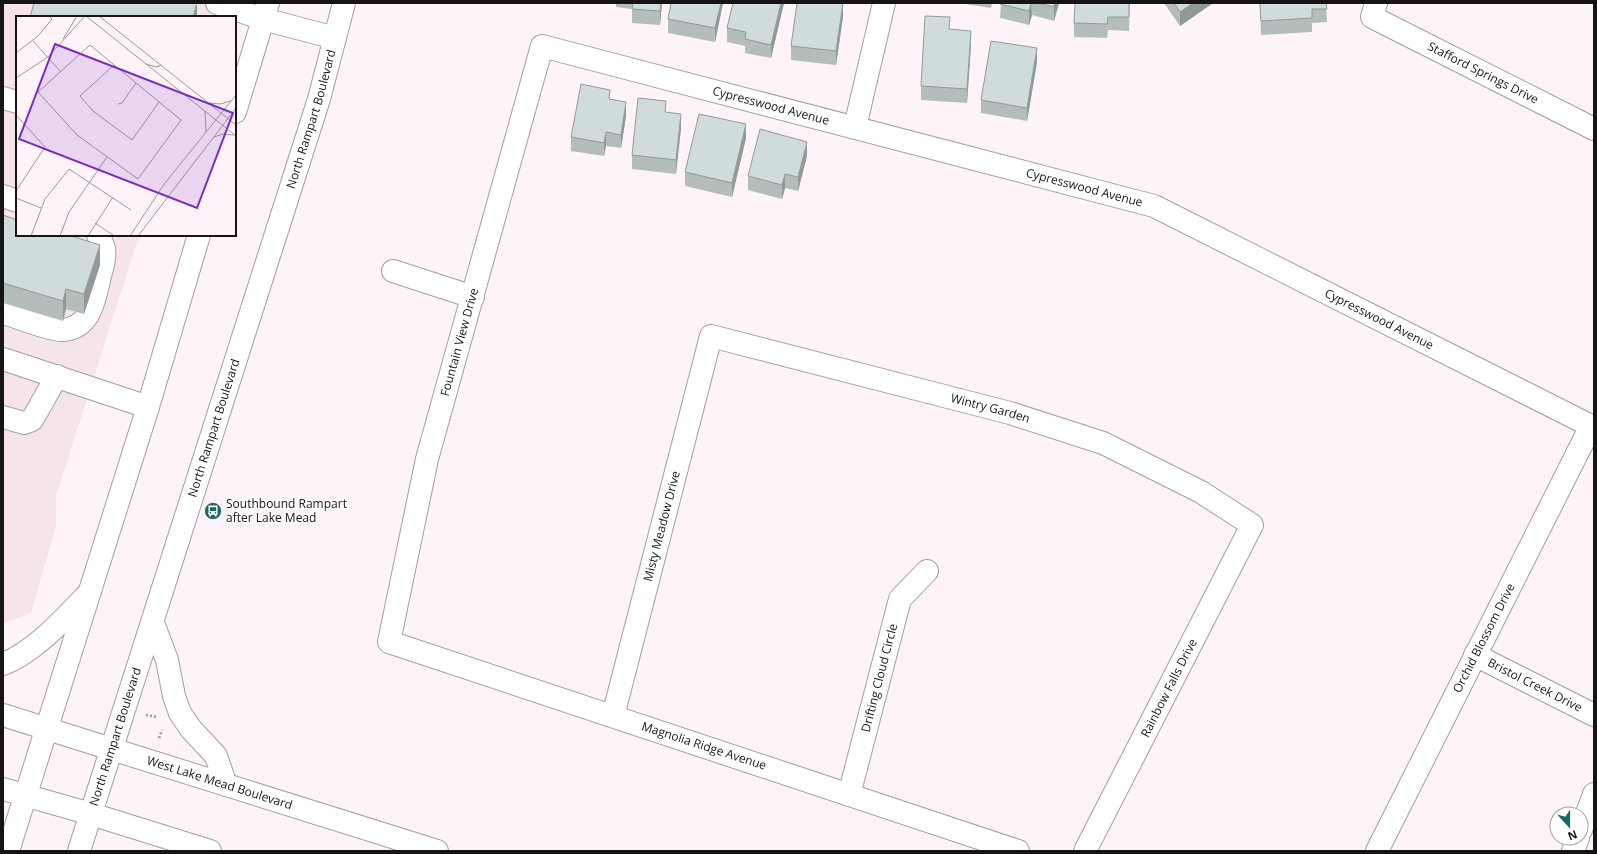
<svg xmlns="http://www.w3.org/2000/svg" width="1597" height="854" font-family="'Open Sans',sans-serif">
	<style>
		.built { fill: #f6e4ed }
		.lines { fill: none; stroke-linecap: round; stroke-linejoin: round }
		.minor-casing { stroke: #a69da2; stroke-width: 24 }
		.major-casing { stroke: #a69da2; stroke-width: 24 }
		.path { stroke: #9d969a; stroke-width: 2.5; stroke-dasharray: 2 2; stroke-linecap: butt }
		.minor { stroke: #fff; stroke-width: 22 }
		.major { stroke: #fff; stroke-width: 22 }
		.wall { fill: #b3bdbc }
		.shaded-wall { fill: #929a99 }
		.building { fill: #d0dcdb; stroke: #929a99 }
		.labels { text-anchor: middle; stroke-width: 4; stroke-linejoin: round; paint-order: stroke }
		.street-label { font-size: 12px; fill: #171415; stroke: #fff }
		.poi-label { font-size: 12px; fill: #171415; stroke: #fff; text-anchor: start }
		.inset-road { fill: none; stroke: #a19a9d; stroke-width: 1 }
		.view { fill: #7b2cbf; fill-opacity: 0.15; stroke: #7b2cbf; stroke-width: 2 }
		.inset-edge { fill: none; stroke: #171415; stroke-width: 2 }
	</style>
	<rect width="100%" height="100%" fill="#fdf3f8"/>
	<path class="built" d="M3 3H231L227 17H17V235H142L136 245 56 496V526L31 613 3 624Z"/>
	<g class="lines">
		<defs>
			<g id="minor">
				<path d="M217 3 263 19"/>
				<path id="s1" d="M1376 3 1372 17 1594 129"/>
				<path d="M3 98 17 102"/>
				<path d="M855 127 884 3"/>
				<path d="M3 196 17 201"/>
				<path d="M393 271 473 297"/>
				<path d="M3 313C18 317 48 330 62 330 91 329 95 298 100 276 102 268 106 258 104 249 103 244 100 239 98 235"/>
				<path d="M3 359 148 407"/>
				<path d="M3 417 24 423 32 420 57 376"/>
				<path id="s2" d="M1475 655 1594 715"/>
				<path id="s3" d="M613 716 711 336 1010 413 1103 443 1201 492 1252 525 1085 851"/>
				<path id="s4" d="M849 795 900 599 927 571"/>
				<path d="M1581 830 1594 794"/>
				<path id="s5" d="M1018 851 389 642 427 459 542 46 1154 206 1591 426 1377 851"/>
				<path d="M1573 851 1578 838"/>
			</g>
			<g id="major">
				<path d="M263 19 335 38"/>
				<path d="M235 112 268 3"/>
				<path d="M153 623 167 660 174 696 180 713 191 729 216 756 226 785"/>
				<path d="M3 664C33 653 64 619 86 596"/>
				<path id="s6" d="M3 715 437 851"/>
				<path d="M3 789 91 814 210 851"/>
				<path d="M8 851 148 407 199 235"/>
				<path id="s7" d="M79 851 319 99 344 3"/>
			</g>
		</defs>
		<use href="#minor" class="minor-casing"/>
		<use href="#major" class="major-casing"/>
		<g class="path">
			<path d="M146 715 157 717"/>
			<path d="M159 738 162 730"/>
		</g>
		<use href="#minor" class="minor"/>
		<use href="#major" class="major"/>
	</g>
	<g class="wall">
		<path d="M616 3H662L660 25 632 23V9L616 7Z"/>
		<path d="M671 3H723L715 42 668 33V19Z"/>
		<path d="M733 3H784L771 58 745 53V46L727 42V28Z"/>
		<path d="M959 3H992L991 8Z"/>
		<path d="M1001 3H1059L1054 21 1032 15 1029 25 1000 18Z"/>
		<path d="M1130 3 1129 31 1108 30 1107 38 1074 37V23Z"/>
		<path d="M1164 3H1213L1180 26Z"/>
		<path d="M1260 3H1326L1327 22 1312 23V32L1261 35Z"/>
		<path d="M843 17 836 65 791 60V46Z"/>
		<path d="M950 30 971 45 967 103 921 100V86Z"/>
		<path d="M1037 62 1027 121 981 113V100Z"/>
		<path d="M610 99 626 116 621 148 606 146 604 156 571 151V137Z"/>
		<path d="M666 112 681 128 676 174 632 169V155Z"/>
		<path d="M746 138 732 197 685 186V172Z"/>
		<path d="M807 156 798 191 785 188 782 199 748 190V176Z"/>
		<path d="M3 215 100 265 84 314 66 309 63 321 3 303Z"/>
	</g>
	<g class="shaded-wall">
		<path d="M197 3V17H193Z"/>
		<path d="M661 3H662L660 25V11Z"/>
		<path d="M721 3H723L715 42V28Z"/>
		<path d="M781 3H784L771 58V45Z"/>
		<path d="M843 3V17L836 65V51Z"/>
		<path d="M1031 3 1032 15 1029 25V11Z"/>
		<path d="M1055 3H1059L1054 21V7Z"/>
		<path d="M1193 3H1213L1180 26V12Z"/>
		<path d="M971 31V45L967 103V89Z"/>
		<path d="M1037 48V62L1027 121V108Z"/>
		<path d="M626 102V116L621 148V135Z"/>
		<path d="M681 114V128L676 174V160Z"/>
		<path d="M746 124V138L732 197V183Z"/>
		<path d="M606 132V146L604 156V143Z"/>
		<path d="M807 142V156L798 191V177Z"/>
		<path d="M785 174V188L782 199V185Z"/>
		<path d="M100 245V265L84 314V294Z"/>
		<path d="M66 289V309L63 321V301Z"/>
	</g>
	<g class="building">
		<path d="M34 3H197L193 17H30Z"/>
		<path d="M633 3H661L660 11 632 9Z"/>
		<path d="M671 3H721L715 28 668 19Z"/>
		<path d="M733 3H781L771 45 745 39 746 32 727 28Z"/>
		<path d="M797 3H843L836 51 791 46Z"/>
		<path d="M1001 3H1031L1029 11 1000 4Z"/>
		<path d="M1037 3H1055L1054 7Z"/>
		<path d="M1075 3H1129V17H1108L1107 24 1074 23Z"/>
		<path d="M1174 3H1193L1180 12Z"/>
		<path d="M1260 3H1326L1327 9H1312V18L1261 21Z"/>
		<path d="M925 16 950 17 949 29 971 31 967 89 921 86Z"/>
		<path d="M991 41 1037 48 1027 108 981 100Z"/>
		<path d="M581 84 610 90 609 99 626 102 621 135 606 132 604 143 571 137Z"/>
		<path d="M638 98 666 101 665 112 681 114 676 160 632 155Z"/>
		<path d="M699 114 746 124 732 183 685 172Z"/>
		<path d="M760 129 807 142 798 177 785 174 782 185 748 176Z"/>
		<path d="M3 215 17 220V235H68L100 245 84 294 66 289 63 301 3 283Z"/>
	</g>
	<defs>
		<symbol id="bus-disc" viewBox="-11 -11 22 22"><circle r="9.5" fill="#196766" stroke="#fff"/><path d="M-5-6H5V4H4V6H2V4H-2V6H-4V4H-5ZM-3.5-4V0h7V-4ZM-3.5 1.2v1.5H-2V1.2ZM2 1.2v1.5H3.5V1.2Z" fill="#fff"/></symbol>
	</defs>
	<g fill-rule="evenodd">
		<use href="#bus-disc" x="203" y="501" width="20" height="20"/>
	</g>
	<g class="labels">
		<g class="street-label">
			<text dy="4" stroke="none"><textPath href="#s1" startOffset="139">Stafford Springs Drive</textPath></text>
			<text dy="4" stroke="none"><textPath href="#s5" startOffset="1515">Cypresswood Avenue</textPath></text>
			<text dy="4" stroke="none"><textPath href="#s7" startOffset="768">North Rampart Boulevard</textPath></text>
			<text dy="4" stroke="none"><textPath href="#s5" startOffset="1839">Cypresswood Avenue</textPath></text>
			<text dy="4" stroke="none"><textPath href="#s5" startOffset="2163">Cypresswood Avenue</textPath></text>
			<text dy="4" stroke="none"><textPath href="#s5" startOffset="971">Fountain View Drive</textPath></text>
			<text dy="4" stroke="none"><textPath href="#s3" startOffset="681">Wintry Garden</textPath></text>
			<text dy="4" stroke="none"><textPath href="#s7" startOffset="444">North Rampart Boulevard</textPath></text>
			<text dy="4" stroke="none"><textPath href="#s3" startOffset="196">Misty Meadow Drive</textPath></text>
			<text transform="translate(1484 638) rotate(-63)" y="4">Orchid Blossom Drive</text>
			<text dy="4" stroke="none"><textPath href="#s4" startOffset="121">Drifting Cloud Circle</textPath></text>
			<text dy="4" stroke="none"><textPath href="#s2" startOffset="67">Bristol Creek Drive</textPath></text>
			<text transform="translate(1169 688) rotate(-63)" y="4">Rainbow Falls Drive</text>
			<text dy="4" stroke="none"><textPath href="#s7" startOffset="120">North Rampart Boulevard</textPath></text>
			<text transform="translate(704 746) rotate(18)" y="4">Magnolia Ridge Avenue</text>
			<text dy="4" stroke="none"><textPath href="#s6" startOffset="227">West Lake Mead Boulevard</textPath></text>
		</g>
		<g class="poi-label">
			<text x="226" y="508">Southbound Rampart<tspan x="226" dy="14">after Lake Mead</tspan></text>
		</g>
	</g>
	<g transform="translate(16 16)">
		<rect width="220" height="220" fill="#fdf3f8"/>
		<path class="inset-road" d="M70 0 220 120M83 0 220 109M47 23 61 0M17 25 45 56M74 29 165 104 122 163 61 119 22 76ZM0 37 22 20 36 3 33 0M130 48 140 51 146 49M98 49 64 80 77 95 116 124 143 86M0 62 32 41 69 0M193 87 204 88 215 85M102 88 106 87 120 67M189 95 190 116M0 99 29 131 0 175M198 121 207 118 218 119M0 182 25 192M79 207 97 219M15 220 29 183 53 153 115 194M44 220 53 196 91 141M72 220 97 181M114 220 149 167 220 79M122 220 220 92"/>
		<path class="view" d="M39 28 217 97 181 192 3 123Z"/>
		<rect width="220" height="220" class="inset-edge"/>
	</g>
	<rect width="1597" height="854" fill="none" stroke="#171415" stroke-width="8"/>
	<g transform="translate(1569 826) rotate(159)"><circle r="19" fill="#ffffff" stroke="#a2a1a1"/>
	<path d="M0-3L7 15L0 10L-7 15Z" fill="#196766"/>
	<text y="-6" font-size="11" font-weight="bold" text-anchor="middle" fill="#171415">N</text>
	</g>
</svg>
